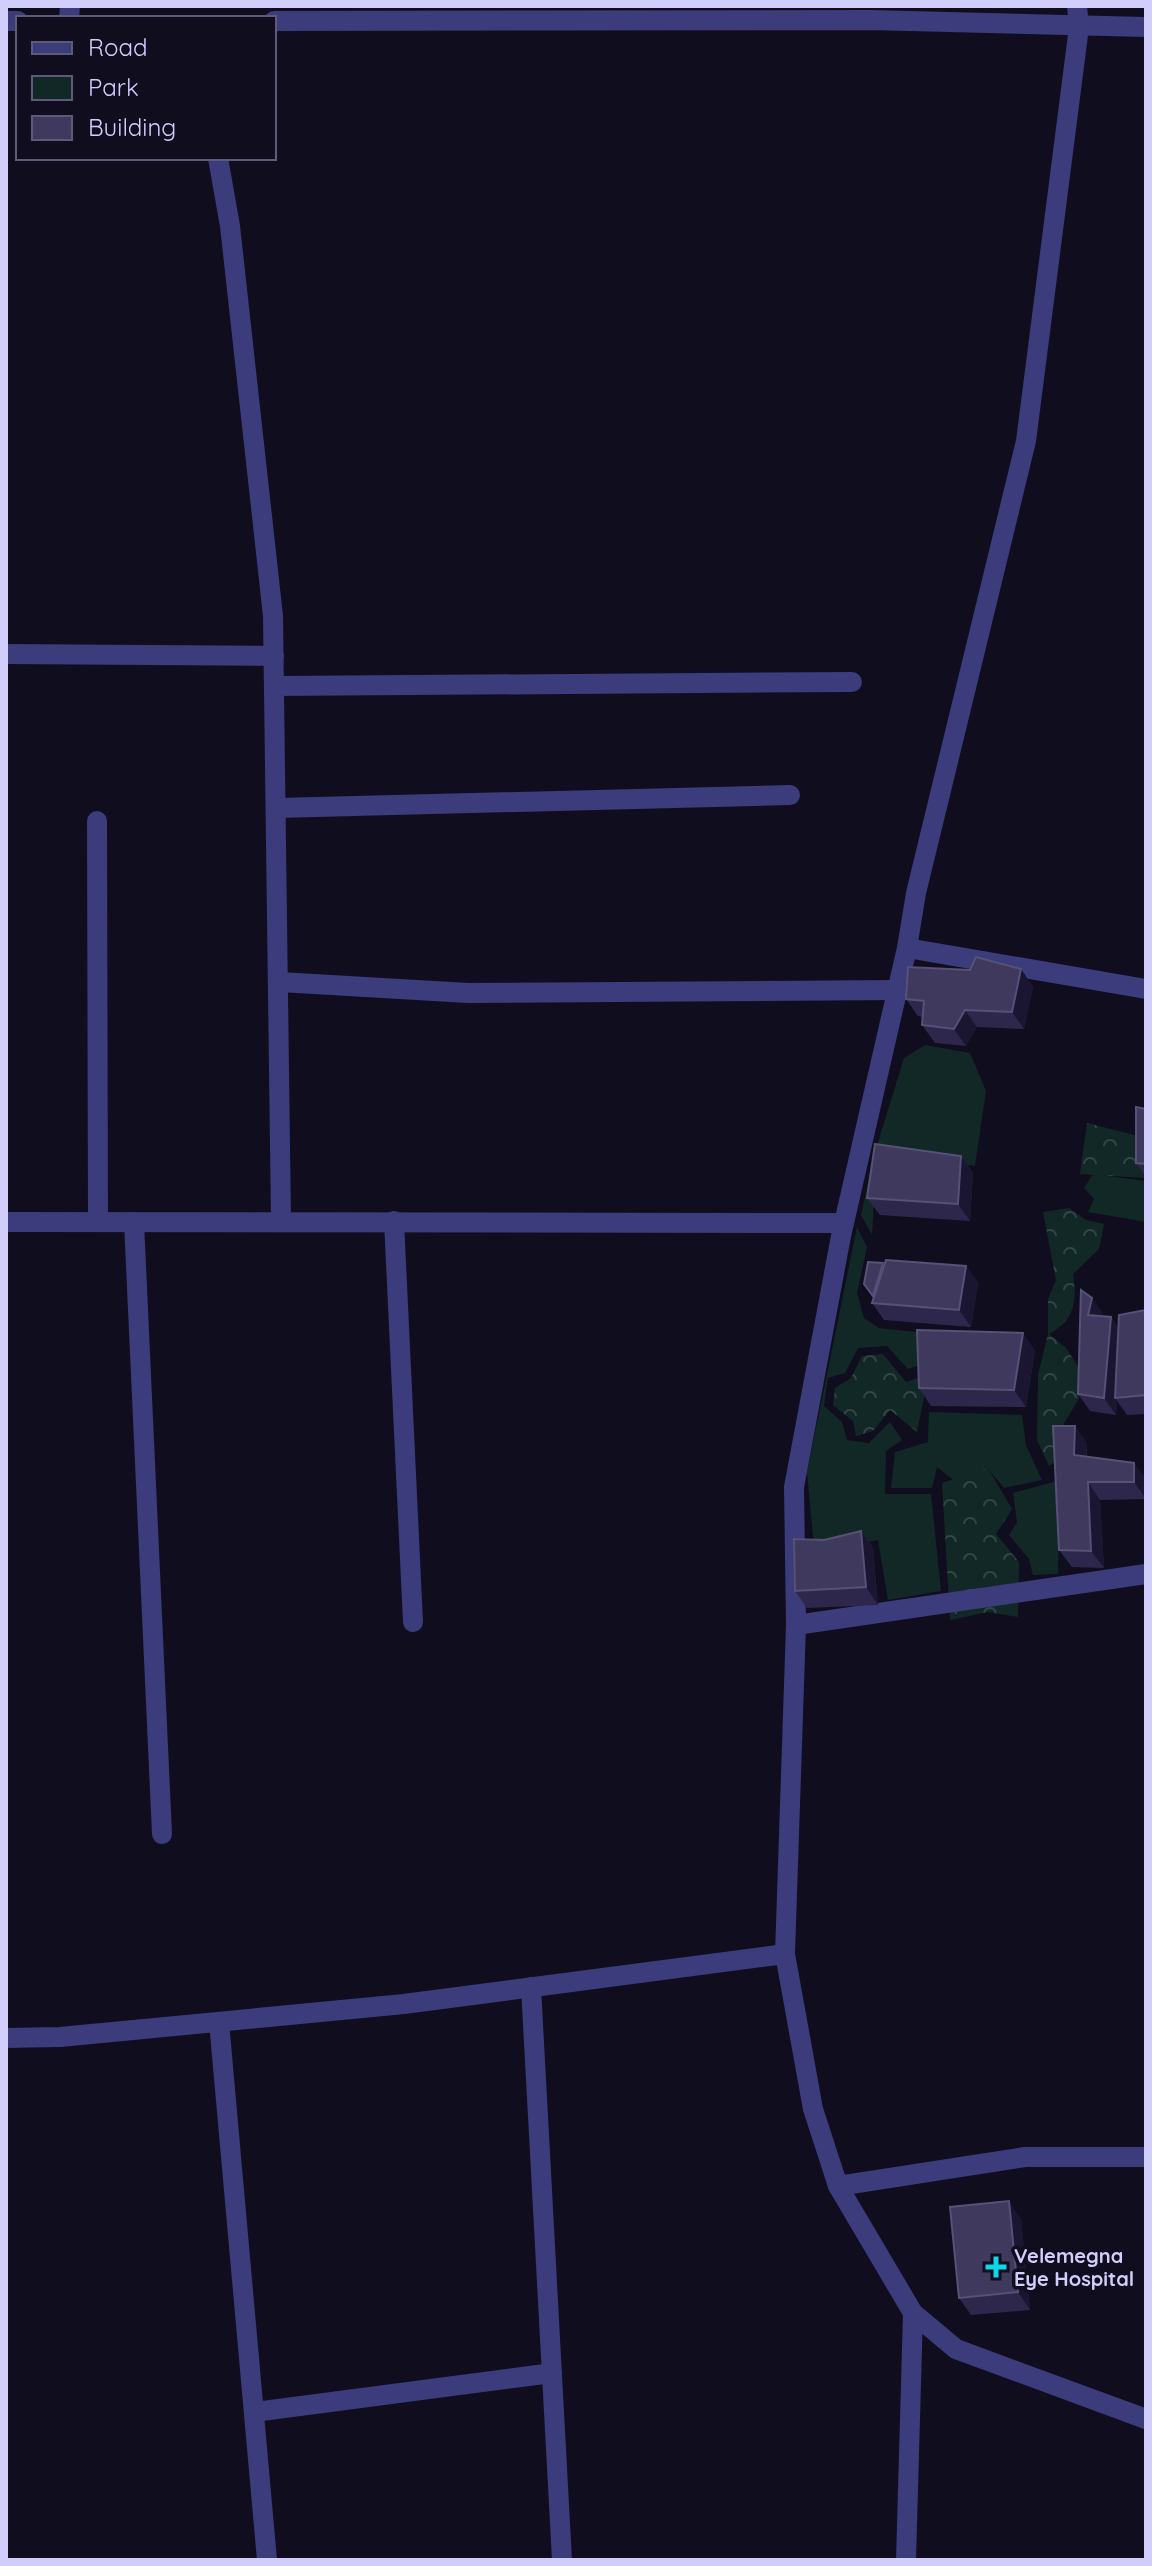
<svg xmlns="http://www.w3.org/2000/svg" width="1152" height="2566" font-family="Quicksand,sans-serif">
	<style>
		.green { fill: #112827 }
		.forest { fill: url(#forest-crowns) }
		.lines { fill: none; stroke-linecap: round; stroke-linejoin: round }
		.minor { stroke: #3c3b7b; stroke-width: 20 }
		.tertiary { stroke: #3c3b7b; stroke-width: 20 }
		.wall { fill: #2d284b }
		.shaded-wall { fill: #1a1531 }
		.building { fill: #3f395e; stroke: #565177; stroke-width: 2 }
		.poi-dot { fill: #0ed7e8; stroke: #100d1e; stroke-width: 3 }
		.labels { text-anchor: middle; stroke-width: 7; stroke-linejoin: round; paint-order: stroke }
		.poi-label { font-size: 20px; font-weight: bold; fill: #d2cefc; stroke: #100d1e; text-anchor: start }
	</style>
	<defs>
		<pattern id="forest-crowns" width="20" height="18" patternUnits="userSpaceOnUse" patternTransform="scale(2)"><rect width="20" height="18" fill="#112827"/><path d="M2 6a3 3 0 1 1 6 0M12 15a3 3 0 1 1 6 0" fill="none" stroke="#334647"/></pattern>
	</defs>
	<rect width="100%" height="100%" fill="#100d1e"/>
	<g class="green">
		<path d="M925 1045 970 1053 986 1091 975 1166 889 1153 874 1199 872 1235 861 1215 874 1155 904 1058Z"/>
		<path d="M1093 1174 1146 1181V1222L1088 1212 1094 1199 1084 1188Z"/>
		<path d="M857 1227 867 1247 857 1293 864 1318 879 1328 924 1333 921 1365 908 1369 887 1346 858 1348 845 1373 828 1378 824 1406 842 1422 847 1440 869 1443 890 1422 902 1440 886 1451 885 1494H931L941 1591 888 1600 878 1540 845 1547H814L807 1472Z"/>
		<path d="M929 1412 1022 1415 1026 1445 1042 1480 1004 1488 988 1469 957 1483 937 1467 932 1488H891L895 1452 928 1442Z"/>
		<path d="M1060 1480 1058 1574 1033 1575 1029 1559 1009 1535 1017 1522 1013 1493Z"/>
	</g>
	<g class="forest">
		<path d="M1087 1123 1146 1138 1144 1178 1080 1174Z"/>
		<path d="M1069 1208 1086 1220 1104 1224 1099 1249 1073 1274C1077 1301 1075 1320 1049 1334L1066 1348 1086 1379 1078 1400 1054 1440 1062 1457 1049 1466 1037 1440 1038 1375 1048 1334V1299L1056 1280 1043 1212Z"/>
		<path d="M883 1354 906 1382 921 1377 925 1392 917 1432 890 1410 873 1431 856 1436 853 1421 833 1405 835 1388 851 1378 862 1356Z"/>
		<path d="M988 1468 1012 1509 996 1534 1019 1562 1018 1617 988 1612 950 1620 942 1483Z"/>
	</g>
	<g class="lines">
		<g class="minor">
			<path d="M1077 6 1079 27 1026 441 916 893 907 948 841 1236 794 1487 796 1625 785 1954 813 2109 838 2186 913 2313 956 2349 1146 2419"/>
			<path d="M69 18 70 6"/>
			<path d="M218 158 230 226 273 616 281 1221"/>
			<path d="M6 654 274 656"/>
			<path d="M275 686 852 682"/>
			<path d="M277 808 790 795"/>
			<path d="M97 821 98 1222"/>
			<path d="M907 948 1146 989"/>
			<path d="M280 982 468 993 897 990"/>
			<path d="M394 1221 413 1622"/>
			<path d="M6 1222 844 1223"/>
			<path d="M134 1222 162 1834"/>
			<path d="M796 1625 1146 1574"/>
			<path d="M531 1987 562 2560"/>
			<path d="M219 2022 267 2560"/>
			<path d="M6 2038 60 2037 404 2004 785 1954"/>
			<path d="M838 2186 1025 2157H1146"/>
			<path d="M254 2412 552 2373"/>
			<path d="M906 2560 913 2313"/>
		</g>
		<g class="tertiary">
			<path d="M6 21H18"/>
			<path d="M274 21 870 20 1146 27"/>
		</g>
	</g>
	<g class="wall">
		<path d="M1021 969 1033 987 1024 1029 977 1027 966 1046 935 1043 922 1025 923 1017 918 1016 906 999 970 970Z"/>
		<path d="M1146 1109V1177L1136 1163Z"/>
		<path d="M961 1156 973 1173 970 1221 880 1215 867 1198Z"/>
		<path d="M885 1265 966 1266 978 1283 971 1327 884 1320 872 1303 873 1298 864 1284Z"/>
		<path d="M1092 1298 1104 1316 1111 1317 1118 1327 1146 1310V1414L1127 1415 1117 1401 1116 1415 1090 1411 1078 1394Z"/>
		<path d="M1035 1350 1026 1407 931 1406 919 1388Z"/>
		<path d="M1087 1443V1457L1146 1479V1499L1100 1500 1104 1568 1072 1567 1059 1550Z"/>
		<path d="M861 1531 873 1548 878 1605 807 1608 795 1591 824 1540Z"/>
		<path d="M1021 2219 1030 2310 971 2315 959 2298Z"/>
	</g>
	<g class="shaded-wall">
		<path d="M1021 969 1033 987 1024 1029 1012 1012Z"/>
		<path d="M965 1010 977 1027 966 1046 954 1029Z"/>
		<path d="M961 1156 973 1173 970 1221 958 1204Z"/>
		<path d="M966 1266 978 1283 971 1327 959 1310Z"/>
		<path d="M1092 1298 1104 1315 1100 1333 1088 1315Z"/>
		<path d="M1111 1317 1123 1334 1115 1398 1117 1401 1116 1415 1104 1398Z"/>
		<path d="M1023 1333 1035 1350 1026 1407 1014 1390Z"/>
		<path d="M1075 1426 1087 1443 1086 1472 1074 1455Z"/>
		<path d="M1134 1463 1146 1479V1499L1134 1482Z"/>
		<path d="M1088 1482 1100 1500 1104 1568 1091 1551Z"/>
		<path d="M861 1531 873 1548 878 1605 866 1587Z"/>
		<path d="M1009 2201 1021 2219 1030 2310 1018 2292Z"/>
	</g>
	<g class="building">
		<path d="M976 957 1021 969 1012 1012 965 1010 954 1029 922 1025 924 1001 906 999 908 967 970 970Z"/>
		<path d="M1136 1107 1146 1109V1164L1136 1163Z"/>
		<path d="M875 1144 961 1156 958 1204 867 1198Z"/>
		<path d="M886 1260 966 1266 959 1310 872 1303Z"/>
		<path d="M868 1262 883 1263 873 1296 864 1284Z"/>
		<path d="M1081 1290 1092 1298 1088 1315 1111 1317 1104 1398 1078 1394Z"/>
		<path d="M1146 1310V1395L1115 1398 1119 1315Z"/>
		<path d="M917 1330 1023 1333 1014 1390 919 1388Z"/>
		<path d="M1053 1426H1075L1074 1455 1134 1463V1482H1088L1091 1551 1059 1550Z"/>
		<path d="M861 1531 866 1587 795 1591 794 1539 824 1540Z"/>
		<path d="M1009 2201 1018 2292 959 2298 950 2207Z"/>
	</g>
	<path class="poi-dot" d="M992 2255h8v8h8v8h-8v8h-8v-8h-8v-8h8z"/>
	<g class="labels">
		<g class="poi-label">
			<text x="1014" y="2263">Velemegna<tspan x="1014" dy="23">Eye Hospital</tspan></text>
		</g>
	</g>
	<rect width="1152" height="2566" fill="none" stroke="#d2cefc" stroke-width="16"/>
	<rect x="16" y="16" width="260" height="144" fill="#100d1e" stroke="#5e5a77" stroke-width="2"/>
	<rect x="32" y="42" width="40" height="12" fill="#3c3b7b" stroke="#5e5a77" stroke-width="2"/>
	<text x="88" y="56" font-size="24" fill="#d2cefc">Road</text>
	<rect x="32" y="76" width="40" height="24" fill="#112827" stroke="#5e5a77" stroke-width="2"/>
	<text x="88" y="96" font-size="24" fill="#d2cefc">Park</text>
	<rect x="32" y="116" width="40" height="24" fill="#3f395e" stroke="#5e5a77" stroke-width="2"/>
	<text x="88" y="136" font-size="24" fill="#d2cefc">Building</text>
</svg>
